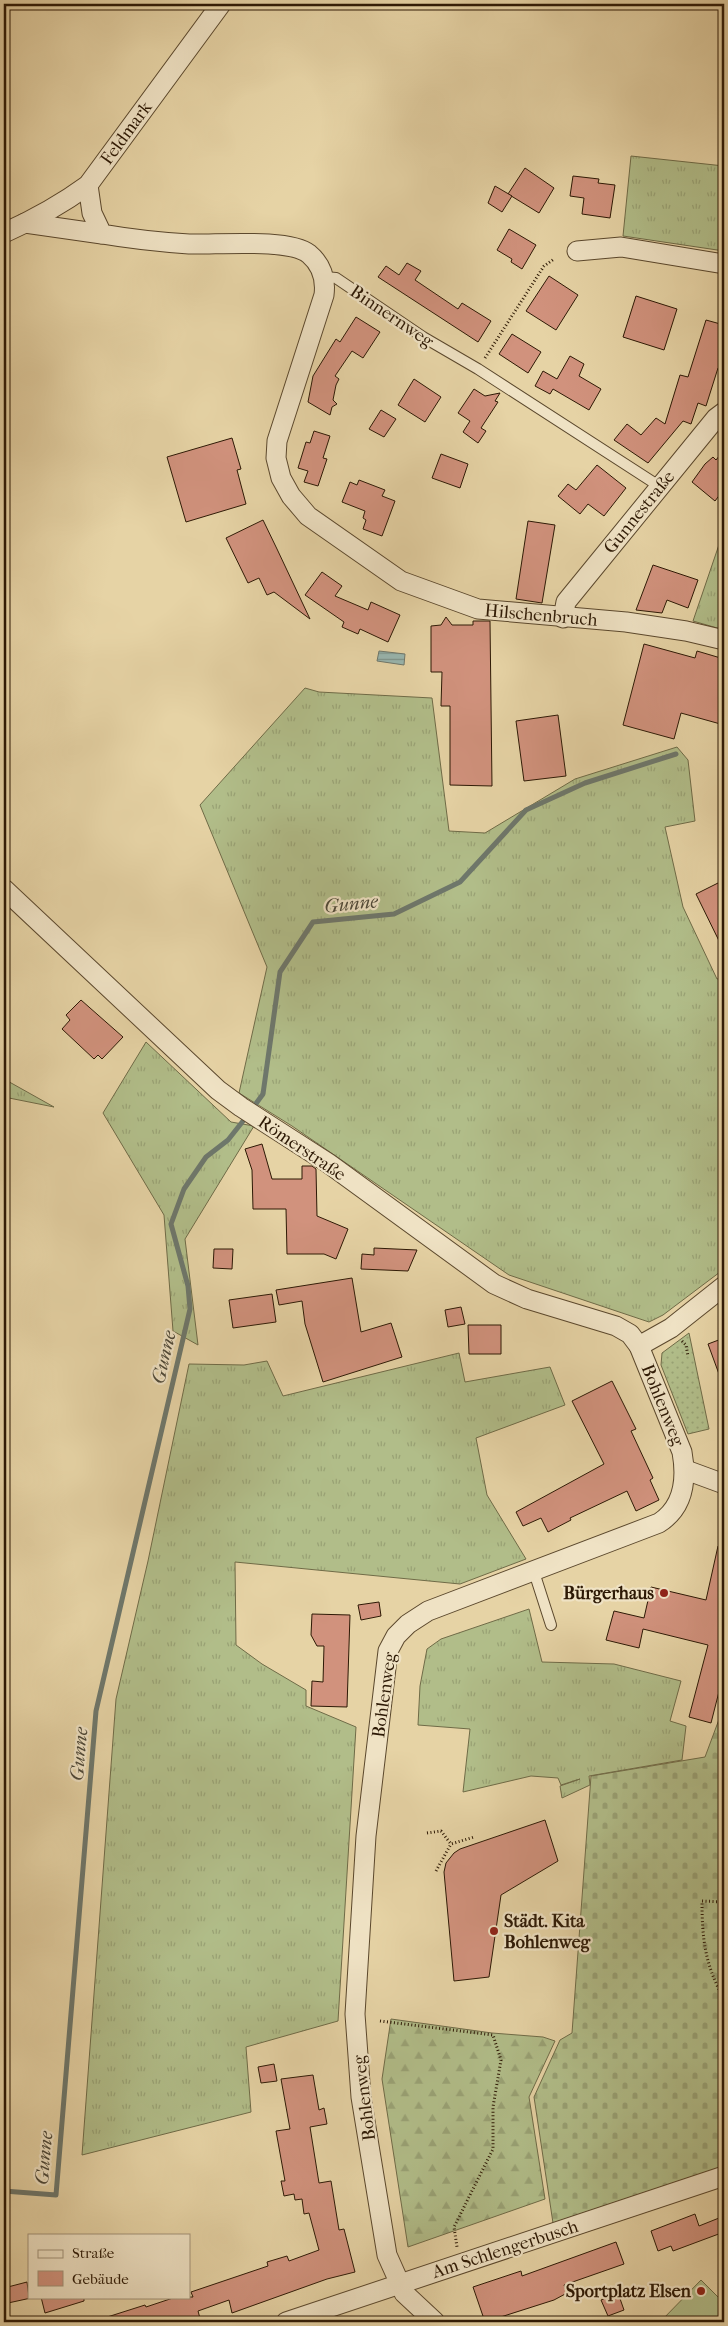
<svg xmlns="http://www.w3.org/2000/svg" width="728" height="2326" font-family="'IM FELL French Canon',serif">
	<style>
		.grass { fill: url(#grass-tufts); stroke: #6f6b47 }
		.forest { fill: url(#forest-firs); stroke: #6f6b47 }
		.cemetery { fill: url(#cemetery-stones); stroke: #6f6b47 }
		.park { fill: url(#park-dots); stroke: #6f6b47 }
		.pitch { fill: #b1bd89; stroke: #6f6b47 }
		.water { fill: url(#water-rules); stroke: #6e776b }
		.lines { fill: none; stroke-linecap: round; stroke-linejoin: round }
		.stream { stroke: #6e776b; stroke-width: 5 }
		.building { fill: #d1927d; stroke: #2d1905 }
		.service-casing { stroke: #5b482d; stroke-width: 12 }
		.minor-casing { stroke: #5b482d; stroke-width: 21 }
		.path { stroke: #2d1905; stroke-width: 3; stroke-dasharray: 1 2.5; stroke-linecap: butt }
		.service { stroke: #efe2c4; stroke-width: 10 }
		.minor { stroke: #efe2c4; stroke-width: 19 }
		.poi-dot { fill: #8f2418; stroke: #efe2c4; stroke-width: 2 }
		.labels { text-anchor: middle; stroke-width: 4.5; stroke-linejoin: round; paint-order: stroke }
		.street-label { font-size: 18px; fill: #2d1905; stroke: #efe2c4 }
		.poi-label { font-size: 18px; font-weight: bold; fill: #2d1905; stroke: #efe2c4; text-anchor: end }
		.water-label { font-size: 19px; font-style: italic; fill: #4d4838; stroke: #efe2c4 }
	</style>
	<defs>
		<pattern id="grass-tufts" width="24" height="20" patternUnits="userSpaceOnUse" patternTransform="scale(1.25)"><rect width="24" height="20" fill="#b1bd89"/><path d="M3 7l-1-3M5 7V3M7 7l1-3M15 17l-1-3M17 17v-4M19 17l1-3" fill="none" stroke="#99a275"/></pattern>
		<pattern id="forest-firs" width="22" height="20" patternUnits="userSpaceOnUse" patternTransform="scale(1.25)"><rect width="22" height="20" fill="#b1bd89"/><path d="M5 1l3.5 6h-7zM16 11l3.5 6h-7z" fill="#99a275"/></pattern>
		<pattern id="cemetery-stones" width="16" height="16" patternUnits="userSpaceOnUse" patternTransform="scale(1.25)"><rect width="16" height="16" fill="#b1bd89"/><path d="M2 7V4a2 2 0 0 1 4 0v3zM10 15v-3a2 2 0 0 1 4 0v3z" fill="#99a275"/></pattern>
		<pattern id="park-dots" width="8" height="8" patternUnits="userSpaceOnUse" patternTransform="scale(1.25)"><rect width="8" height="8" fill="#b1bd89"/><path d="M2 2h.1M6 6h.1" fill="none" stroke="#99a275" stroke-width="1.8" stroke-linecap="round"/></pattern>
		<pattern id="water-rules" width="6" height="5" patternUnits="userSpaceOnUse" patternTransform="scale(1.25)"><rect width="6" height="5" fill="#99b6af"/><path d="M0 2.5h6" fill="none" stroke="#7d938c"/></pattern>
	</defs>
	<rect width="100%" height="100%" fill="#e6d3a5"/>
	<filter id="stains"><feTurbulence type="fractalNoise" baseFrequency=".004" numOctaves="4"/><feColorMatrix values="0 0 0 0 .2 0 0 0 0 .09 0 0 0 0 .02 0 0 0 .5 -.17"/></filter>
	<radialGradient id="worn" r=".72"><stop offset=".6" stop-color="#630" stop-opacity="0"/><stop offset="1" stop-color="#630" stop-opacity=".3"/></radialGradient>
	<g class="grass">
		<path d="M631 156 724 166V251L623 236Z"/>
		<path d="M724 530V630L693 621Z"/>
		<path d="M305 688 319 692 432 698 449 831 485 833 575 779 677 747 688 760 695 821 665 827 683 907 717 979 724 978V1048L721 1056 724 1058V1269L663 1315 649 1322 509 1275 292 1126 239 1093 267 967 200 805Z"/>
		<path d="M146 1042 231 1122 254 1126 185 1239 198 1345 173 1331 164 1215 103 1113Z"/>
		<path d="M4 1079 54 1107 4 1097Z"/>
		<path d="M459 1353 465 1382 550 1367 565 1405 476 1438 487 1495 526 1559 460 1584 235 1562 236 1645 262 1664 306 1690V1706L356 1727 338 2021 246 2047 251 2112 82 2155 116 1699 148 1561 189 1364 244 1365 267 1361 283 1396Z"/>
		<path d="M529 1609 542 1662 614 1664 681 1681 670 1721 686 1726 682 1760 589 1776 590 1785 562 1798 560 1786 580 1779 561 1785 558 1778 531 1776 463 1792 470 1729 418 1725 420 1686 427 1649 441 1639Z"/>
	</g>
	<path class="forest" d="M391 2019 492 2033 543 2037 555 2041 529 2097 545 2199 408 2247 382 2079Z"/>
	<path class="cemetery" d="M724 1706V2166L553 2223 534 2097 560 2040 572 2033 591 1776 705 1757Z"/>
	<path class="park" d="M689 1333 709 1429 688 1434 661 1365 662 1353Z"/>
	<path class="pitch" d="M701 2280 724 2303V2322H660Z"/>
	<path class="water" d="M379 651 405 654 404 665 377 661Z"/>
	<g class="lines">
		<g class="stream">
			<path d="M252 1109 263 1094 280 972 313 922 394 914 460 882 526 810 585 783 676 754"/>
			<path d="M4 2191 56 2195 96 1711 190 1309 188 1286 171 1224 184 1189 206 1157 228 1140 247 1116"/>
		</g>
	</g>
	<g class="building">
		<path d="M525 168 554 188 539 213 508 194Z"/>
		<path d="M573 176 599 179 598 183 615 185 610 218 582 214 584 198 570 196Z"/>
		<path d="M495 186 512 196 502 212 488 203Z"/>
		<path d="M509 229 536 245 522 269 511 262 512 259 497 250Z"/>
		<path d="M407 263 421 271 415 280 458 309 462 303 491 321 478 342 378 277 386 266 399 275Z"/>
		<path d="M549 276 578 295 556 330 526 311Z"/>
		<path d="M636 296 677 309 664 350 623 337Z"/>
		<path d="M356 317 380 332 363 358 352 351 335 376 339 379 336 385 333 400 337 404 332 407 330 415 308 402 313 376 336 339 340 342Z"/>
		<path d="M706 320 724 325V370L718 368 706 406 698 403 691 424 683 421 648 463 614 440 627 424 641 435 656 418 665 424 680 375 688 377Z"/>
		<path d="M512 334 541 352 528 373 499 354Z"/>
		<path d="M570 356 584 364 579 376 601 389 589 410 553 389 550 394 535 386 543 371 557 379Z"/>
		<path d="M414 379 441 397 425 422 398 405Z"/>
		<path d="M474 389 485 396 500 393 495 401 498 402 481 428 486 431 478 443 463 432 470 421 458 413Z"/>
		<path d="M381 410 396 419 384 437 369 429Z"/>
		<path d="M314 431 330 436 323 458 327 459 318 486 304 482 308 471 298 468 306 442 310 443Z"/>
		<path d="M232 438 241 469 237 470 246 504 186 522 167 457Z"/>
		<path d="M724 450V489L715 501 692 482 705 464 713 457 716 460Z"/>
		<path d="M441 454 468 464 460 488 432 478Z"/>
		<path d="M597 465 626 488 604 516 588 504 580 514 558 496 568 484 576 490Z"/>
		<path d="M359 480 385 490 382 496 395 501 382 536 363 529 366 520 363 518 365 511 342 502 350 482 357 485Z"/>
		<path d="M263 520 277 549 310 619 274 592 267 595 259 578 248 583 226 538Z"/>
		<path d="M528 521 555 525 542 603 516 599Z"/>
		<path d="M653 565 698 580 688 608 667 600 662 613 636 610Z"/>
		<path d="M322 572 342 586 335 596 368 610 371 602 400 615 388 642 360 629 358 634 342 627 344 622 305 595Z"/>
		<path d="M446 617 452 625H473V621H490L492 786 450 785V706H441L442 672H431V626L441 625Z"/>
		<path d="M644 644 695 658 697 651 724 659V725L681 713 674 739 623 725Z"/>
		<path d="M558 715 566 776 524 781 516 721Z"/>
		<path d="M724 880V951L696 894Z"/>
		<path d="M81 1000 123 1037 102 1059 98 1055 94 1059 62 1029 70 1020 66 1015Z"/>
		<path d="M262 1144 272 1179H302V1166H312L316 1169 317 1216 348 1229 336 1259 324 1254H287L286 1209H253L252 1170 245 1149Z"/>
		<path d="M374 1248 417 1250 408 1271 361 1269 362 1254 374 1255Z"/>
		<path d="M214 1249H233L232 1269 213 1268Z"/>
		<path d="M352 1278 361 1332 391 1323 402 1357 323 1382 305 1324 302 1301 279 1305 276 1290Z"/>
		<path d="M272 1294 276 1322 233 1328 229 1300Z"/>
		<path d="M461 1307 465 1324 448 1327 445 1310Z"/>
		<path d="M468 1325H501V1354H469Z"/>
		<path d="M724 1338V1385H723L708 1344Z"/>
		<path d="M612 1381 636 1429 631 1431 653 1478 650 1480 659 1500 636 1511 627 1491 570 1518 571 1520 548 1532 541 1518 523 1526 516 1512 604 1464 572 1401Z"/>
		<path d="M718 1546 724 1547V1672L711 1723 689 1717 708 1645 643 1629 639 1648 606 1640 614 1611 644 1618 651 1587 706 1600Z"/>
		<path d="M379 1602 381 1616 361 1620 358 1605Z"/>
		<path d="M312 1614 350 1615 347 1707 311 1706 312 1681 323 1682 324 1646H317L311 1635Z"/>
		<path d="M545 1820 558 1861 501 1895 489 1977 454 1981 444 1872 446 1863 454 1853 460 1849Z"/>
		<path d="M274 2064 277 2081 261 2083 258 2067Z"/>
		<path d="M313 2075 319 2110 324 2108 327 2124 310 2127 319 2183 331 2181 339 2230 344 2229 355 2272 327 2279 232 2313 229 2300 198 2311 201 2322H101V2319L145 2305 146 2307 176 2297H193L191 2292 268 2266 267 2262 287 2256 289 2261 319 2250 309 2213 304 2214 302 2199 295 2200 294 2194 284 2196 281 2181H285L276 2131 290 2129 281 2079Z"/>
		<path d="M695 2214 699 2226 724 2216V2232L673 2251 671 2246 658 2251 651 2231Z"/>
		<path d="M616 2242 624 2264 564 2285 567 2293 554 2300 485 2322 473 2287 521 2271 522 2276Z"/>
		<path d="M27 2282 29 2297 31 2298 8 2303 4 2288Z"/>
		<path d="M618 2293 624 2310 608 2316 601 2300Z"/>
		<path d="M41 2297H84V2301L45 2313Z"/>
	</g>
	<g class="lines">
		<defs>
			<g id="service">
				<path d="M325 277 336 278 423 337 478 369 659 486"/>
				<path d="M534 1572 551 1625"/>
			</g>
			<g id="minor">
				<path d="M88 185 92 213 102 234C131 239 159 242 189 244 216 245 289 238 309 254 322 265 326 279 324 295L277 441 276 458 281 478 291 496 308 516 401 581 478 609 626 622 686 631 724 640"/>
				<path d="M25 223 102 234"/>
				<path d="M4 233C33 220 62 204 88 185L221 4"/>
				<path d="M577 251 621 247 724 264"/>
				<path d="M563 618 566 602 716 418 724 412"/>
				<path d="M4 889 218 1090 241 1107 328 1163 494 1284 527 1299 616 1326 630 1334 639 1346 682 1452C687 1480 684 1507 659 1523L428 1611 408 1624 396 1636 388 1651 366 1836 355 2014 361 2097 387 2255 404 2293 435 2322"/>
				<path d="M639 1346 671 1328 724 1286"/>
				<path d="M686 1470 724 1484"/>
				<path d="M286 2322 724 2176"/>
			</g>
		</defs>
		<use href="#service" class="service-casing"/>
		<use href="#minor" class="minor-casing"/>
		<g class="path">
			<path d="M485 358 544 266 554 259"/>
			<path d="M682 1341 686 1345 688 1356"/>
			<path d="M427 1833 441 1831 451 1844 474 1837"/>
			<path d="M436 1871 451 1844"/>
			<path d="M724 1902 702 1901C702 1939 705 1965 724 1999"/>
			<path d="M380 2021 493 2035 501 2060 493 2107V2149L454 2227 457 2247"/>
		</g>
		<use href="#service" class="service"/>
		<use href="#minor" class="minor"/>
	</g>
	<g class="poi-dot">
		<circle cx="664" cy="1593" r="5"/>
		<circle cx="494" cy="1931" r="5"/>
		<circle cx="701" cy="2291" r="5"/>
	</g>
	<g class="labels">
		<g class="street-label">
			<text transform="translate(126 133) rotate(-54)" y="6">Feldmark</text>
			<text transform="translate(392 316) rotate(34)" y="6">Binnernweg</text>
			<text transform="translate(639 512) rotate(-51)" y="6">Gunnestraße</text>
			<text transform="translate(541 615) rotate(5)" y="6">Hilschenbruch</text>
			<text transform="translate(302 1148) rotate(34)" y="6">Römerstraße</text>
			<text transform="translate(663 1405) rotate(68)" y="6">Bohlenweg</text>
			<text transform="translate(384 1695) rotate(-82)" y="6">Bohlenweg</text>
			<text transform="translate(364 2098) rotate(-97)" y="6">Bohlenweg</text>
			<text transform="translate(505 2249) rotate(-18)" y="6">Am Schlengerbusch</text>
		</g>
		<g class="poi-label">
			<text x="654" y="1599">Bürgerhaus</text>
			<text x="504" y="1927" text-anchor="start">Städt. Kita<tspan x="504" dy="21">Bohlenweg</tspan></text>
			<text x="691" y="2297">Sportplatz Elsen</text>
		</g>
		<g class="water-label">
			<text transform="translate(351 903) rotate(-6)" y="7">Gunne</text>
			<text transform="translate(163 1357) rotate(-77)" y="7">Gunne</text>
			<text transform="translate(78 1754) rotate(-85)" y="7">Gunne</text>
			<text transform="translate(43 2158) rotate(-85)" y="7">Gunne</text>
		</g>
	</g>
	<rect width="728" height="2326" fill="none" stroke="#e6d3a5" stroke-width="20"/>
	<rect x="5" y="5" width="718" height="2316" fill="none" stroke="#2d1905" stroke-width="2.5"/>
	<rect x="10" y="10" width="708" height="2306" fill="none" stroke="#2d1905"/>
	<rect x="28" y="2234" width="162" height="65" fill="#efe2c4" stroke="#a19278"/>
	<rect x="38" y="2250" width="25" height="8" fill="#efe2c4" stroke="#a19278"/>
	<text x="72" y="2258" font-size="15" fill="#2d1905">Straße</text>
	<rect x="38" y="2271" width="25" height="15" fill="#d1927d" stroke="#a19278"/>
	<text x="72" y="2284" font-size="15" fill="#2d1905">Gebäude</text>
	<rect width="100%" height="100%" filter="url(#stains)"/>
	<rect width="100%" height="100%" fill="url(#worn)"/>
</svg>
